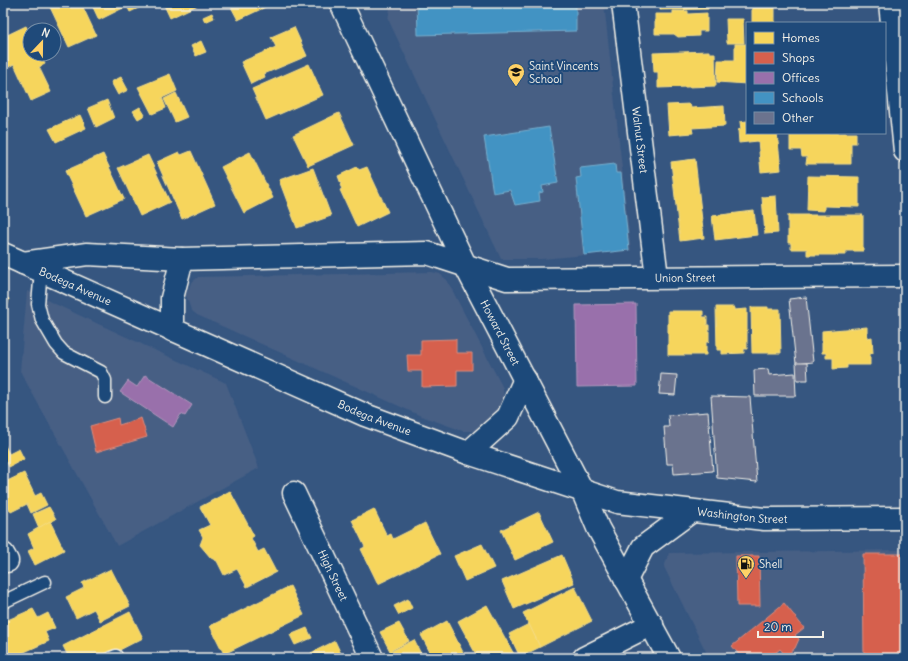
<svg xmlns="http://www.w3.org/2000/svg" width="908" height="661" font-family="Delius,sans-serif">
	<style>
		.built { fill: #465f84 }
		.homes { fill: #f6d55c; stroke: #f5dd86 }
		.shops { fill: #d6604d; stroke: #df8c7c }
		.offices { fill: #9970ab; stroke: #b497bd }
		.schools { fill: #4393c3; stroke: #78afce }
		.building { fill: #6b738e; stroke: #f4f1e8 }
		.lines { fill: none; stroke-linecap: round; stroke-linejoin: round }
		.lane-casing { stroke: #f4f1e8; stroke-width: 15 }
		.street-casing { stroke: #f4f1e8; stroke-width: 25 }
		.secondary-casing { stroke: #f4f1e8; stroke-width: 25 }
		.primary-casing { stroke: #f4f1e8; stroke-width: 25 }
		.lane { stroke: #1f4a7a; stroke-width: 12 }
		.street { stroke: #1f4a7a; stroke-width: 22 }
		.secondary { stroke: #1f4a7a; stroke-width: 22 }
		.primary { stroke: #1f4a7a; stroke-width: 22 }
		.labels { text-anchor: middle; stroke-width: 4; stroke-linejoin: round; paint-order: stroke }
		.poi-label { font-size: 11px; fill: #f4f1e8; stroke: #1f4a7a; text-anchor: start }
		.street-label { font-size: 11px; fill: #f4f1e8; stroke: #1f4a7a }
	</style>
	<rect width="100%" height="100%" fill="#365680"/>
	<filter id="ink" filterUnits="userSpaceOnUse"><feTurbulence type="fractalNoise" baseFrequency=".025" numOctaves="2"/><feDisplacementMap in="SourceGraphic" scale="8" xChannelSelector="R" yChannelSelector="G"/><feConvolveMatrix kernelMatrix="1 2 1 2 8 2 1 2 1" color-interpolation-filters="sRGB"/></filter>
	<g filter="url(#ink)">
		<g class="built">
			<path d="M391 3H604L631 251 542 259H501L388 19Z"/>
			<path d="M432 272 440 274 447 280 503 388 504 402 498 413 484 427 474 431H463L421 416 197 315 191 310 186 295 191 283 198 277Z"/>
			<path d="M27 291 226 383 259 468 117 546 20 371Z"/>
			<path d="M905 550V658H709L664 567 669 553Z"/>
		</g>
		<g class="homes">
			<path d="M53 3H81L96 35 69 47 49 5Z"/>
			<path d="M91 3H149L130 12 127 6 99 20Z"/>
			<path d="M163 3H202L170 18Z"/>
			<path d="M229 3H274L238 20Z"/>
			<path d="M660 3H708V9L660 10Z"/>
			<path d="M718 3H745V6L718 7Z"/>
			<rect x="752" y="3" width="23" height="20"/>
			<path d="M779 3H844V4L779 5Z"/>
			<path d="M673 11H688V14L707 13V31H699V36L678 37 674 34H655V14H673Z"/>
			<path d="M212 13 214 18 205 22 203 17Z"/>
			<path d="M726 19H743L744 43H727Z"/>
			<path d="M26 26 30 34V54H40L45 64 39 67 51 92 31 101 14 64 3 70V51L7 49 3 37Z"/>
			<path d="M294 27 307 56 264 74 265 77 251 84 241 62 276 47 271 37Z"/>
			<path d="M201 41 206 52 196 56 191 46Z"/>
			<path d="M735 44H747V84L717 82 718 60H735Z"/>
			<path d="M709 51V53H715L716 86 658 88V72H654L653 53Z"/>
			<path d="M309 64 323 95 266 120 252 89Z"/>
			<path d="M170 74 177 91 162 98 166 108 152 114 138 87Z"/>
			<path d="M121 77 128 90 118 95 111 82Z"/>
			<path d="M176 93 187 117 175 122 164 99Z"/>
			<path d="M107 100 114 118 96 127 88 108Z"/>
			<path d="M690 104 691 108 724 106 725 126 692 128 693 133 669 135 667 105Z"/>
			<path d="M140 107 145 115 138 119 133 111Z"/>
			<path d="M339 113 354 145 308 166 293 135Z"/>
			<path d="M80 115 86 128 56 142 49 129Z"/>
			<path d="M747 121V133H777L781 170 761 172 758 141 739 143 738 130 741 129 740 122Z"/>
			<path d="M807 133H856V143H851V164H806L807 157H802L801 150H790V134Z"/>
			<path d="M191 151 215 204 182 219 157 162 179 152 181 155Z"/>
			<path d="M250 152 273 198 244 213 221 167Z"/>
			<path d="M103 154 124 199 86 216 65 171Z"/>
			<path d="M148 155 170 202 140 216 118 168Z"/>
			<path d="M695 159 704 238 680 241 671 162Z"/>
			<path d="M357 167 359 170 367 167 388 212 357 227 340 190 342 189 340 185 341 184 338 176Z"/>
			<path d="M313 168 331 216 297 228 279 180Z"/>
			<path d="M3 175 8 177 3 187Z"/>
			<path d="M808 176 859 177V207L824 206V211L807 210Z"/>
			<path d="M776 196 778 233 765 234 762 197Z"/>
			<path d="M754 211 757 235 715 240 712 216Z"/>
			<path d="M788 215H863V251H846V255H807V249H791V243H788Z"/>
			<path d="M3 297 9 299 3 325Z"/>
			<path d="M716 307H734V310L747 309V349H744V353L722 354V350H717Z"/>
			<path d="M751 307H768V309H780L781 353H752Z"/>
			<path d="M668 311H703V317H707V325H709V342H706V355H668Z"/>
			<path d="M867 327V338L872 337 873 353 870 354V365H847V368L833 369V358H826V353H822V331Z"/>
			<path d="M3 441 9 454 19 449 24 459 9 467 5 458 3 459Z"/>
			<path d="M24 473 35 496 41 493 47 505 31 513 27 504 11 512 5 501 8 500 3 489V483Z"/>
			<path d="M230 491 254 536 251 538 258 552 264 549 276 572 247 587 237 569 224 575 217 561 211 558 200 545 203 537 199 530 210 525 200 507Z"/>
			<path d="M49 507 56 519 39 528 33 514Z"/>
			<path d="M374 509 387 536 391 534 393 539 425 523 440 554 378 584 361 549 365 547 352 520Z"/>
			<path d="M539 512 553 542 515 560 501 530Z"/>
			<path d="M50 521 64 550 35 565 28 551 34 548 28 534Z"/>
			<path d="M482 544 494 568 465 581 454 556Z"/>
			<path d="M562 555 574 583 514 609 502 581Z"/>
			<path d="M111 569 130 606 100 621 94 609 76 618 66 597 84 588 82 583Z"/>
			<path d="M290 586 304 615 224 654 210 626Z"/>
			<path d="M575 587 592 621 540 647 523 613Z"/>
			<path d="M408 599 412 608 399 615 394 606Z"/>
			<path d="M487 605 516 658H478L458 621Z"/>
			<path d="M33 609 38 618 48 613 55 628 45 632 49 641 11 658 8 650 3 653V622Z"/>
			<path d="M130 612 143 638 104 658H69L63 646Z"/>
			<path d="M447 621 466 658H433L421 635Z"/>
			<path d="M399 623 409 641 390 651 380 632Z"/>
			<path d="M529 624 540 647 520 657 509 634Z"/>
			<path d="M307 628 312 638 295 645 290 635Z"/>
			<path d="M414 640 423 658H390L388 653Z"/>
			<path d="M335 641 343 658H313L311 653Z"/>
		</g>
		<g class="shops">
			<path d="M456 339V353H472V370H457V386L422 387V371H408L407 355H421V340Z"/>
			<path d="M118 418 119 425 141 418 147 437 96 452 90 426Z"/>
			<path d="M863 554H905V658H864Z"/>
			<path d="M736 556H759L760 606H737Z"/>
			<path d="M784 603 804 628 795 635 799 639 795 648 786 656 780 649 769 658H742L732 646Z"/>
		</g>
		<g class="offices">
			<path d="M636 304 637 386 577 387 576 305Z"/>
			<path d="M145 375 192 405 185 416 181 414 173 427 120 392 128 381 137 387Z"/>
		</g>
		<g class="schools">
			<path d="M417 3H576V31L418 35Z"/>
			<path d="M549 127 558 183 542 186 543 192 539 193 540 201 515 205 510 190 493 193 484 137Z"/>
			<path d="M615 164 616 173H621L629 250 584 255 576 178 581 177 580 168Z"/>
		</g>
		<g class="building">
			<path d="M806 297 813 362 796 364 789 299Z"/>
			<path d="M796 363H807L808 380H797Z"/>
			<path d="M768 369 769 375 795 373 796 396H755L754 370Z"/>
			<path d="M661 374 677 375 675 395 659 394Z"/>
			<path d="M711 396 750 397 757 482 717 478Z"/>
			<path d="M708 412 713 471 674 474 673 464H667L664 427H669L668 415Z"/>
		</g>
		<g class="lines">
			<defs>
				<g id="lane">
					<path d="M41 271 38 304 42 320 56 344 64 353 101 372 105 380V397"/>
					<path d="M3 602 45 582"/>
					<path d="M111 658 116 656"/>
				</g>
				<g id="street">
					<path id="s1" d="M341 3 466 267 582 490"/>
					<path id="s2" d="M623 3 657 277"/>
					<path id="s3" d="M23 263 87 254 182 259 427 253 507 279 905 276"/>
					<path d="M172 330V298L182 259"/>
					<path id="s4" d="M294 493 372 658"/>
					<path d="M3 554 7 561"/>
					<path d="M584 658 652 624"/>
				</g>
				<g id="secondary">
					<path d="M890 3 905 151"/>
					<path d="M582 490 598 528 669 658"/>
				</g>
				<g id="primary">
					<path id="s5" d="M3 254 365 415 468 453 617 502 764 519 905 518"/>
					<path d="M468 453 508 417 525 379"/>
					<path d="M626 580 643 547 692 511"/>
				</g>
			</defs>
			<use href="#lane" class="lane-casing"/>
			<use href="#street" class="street-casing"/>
			<use href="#secondary" class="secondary-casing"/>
			<use href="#primary" class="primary-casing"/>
			<use href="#lane" class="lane"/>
			<use href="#street" class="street"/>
			<use href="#secondary" class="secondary"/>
			<use href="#primary" class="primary"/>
		</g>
	</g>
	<defs>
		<symbol id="school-pin" viewBox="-11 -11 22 30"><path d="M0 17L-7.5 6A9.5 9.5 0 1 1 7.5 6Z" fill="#ffd166" stroke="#1f4a7a"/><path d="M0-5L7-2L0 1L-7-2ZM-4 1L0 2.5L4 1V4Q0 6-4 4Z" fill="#111"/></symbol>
		<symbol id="fuel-pin" viewBox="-11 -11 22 30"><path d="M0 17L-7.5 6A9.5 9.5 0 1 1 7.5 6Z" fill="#ffd166" stroke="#1f4a7a"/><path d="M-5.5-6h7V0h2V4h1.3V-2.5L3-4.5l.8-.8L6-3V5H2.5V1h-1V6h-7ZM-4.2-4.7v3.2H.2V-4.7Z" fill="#111"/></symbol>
	</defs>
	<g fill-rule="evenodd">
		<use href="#school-pin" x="506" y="62" width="20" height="27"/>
		<use href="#fuel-pin" x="736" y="554" width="20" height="27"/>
	</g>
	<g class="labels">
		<g class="poi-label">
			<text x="529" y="70">Saint Vincents<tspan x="529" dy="13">School</tspan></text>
			<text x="759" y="568">Shell</text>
		</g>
		<g class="street-label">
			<text dy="4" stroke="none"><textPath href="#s2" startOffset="138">Walnut Street</textPath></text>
			<text dy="4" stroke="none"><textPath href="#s3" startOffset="667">Union Street</textPath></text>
			<text dy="4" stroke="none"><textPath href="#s5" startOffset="79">Bodega Avenue</textPath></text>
			<text dy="4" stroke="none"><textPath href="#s1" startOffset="366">Howard Street</textPath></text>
			<text dy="4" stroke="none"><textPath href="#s5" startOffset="406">Bodega Avenue</textPath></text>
			<text dy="4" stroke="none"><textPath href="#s5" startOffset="789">Washington Street</textPath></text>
			<text dy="4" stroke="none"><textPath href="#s4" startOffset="91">High Street</textPath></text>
		</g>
	</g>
	<rect width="908" height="661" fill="none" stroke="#1f4a7a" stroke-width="16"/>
	<rect x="8" y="8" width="892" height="645" fill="none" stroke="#f4f1e8" stroke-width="1.5" filter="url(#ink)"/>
	<rect x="746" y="22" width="140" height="112" fill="#1f4a7a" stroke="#748da6"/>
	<rect x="754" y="32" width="20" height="12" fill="#f6d55c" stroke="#748da6"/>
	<text x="782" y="42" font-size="12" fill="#f4f1e8">Homes</text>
	<rect x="754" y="52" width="20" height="12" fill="#d6604d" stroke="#748da6"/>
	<text x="782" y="62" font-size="12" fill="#f4f1e8">Shops</text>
	<rect x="754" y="72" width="20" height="12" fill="#9970ab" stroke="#748da6"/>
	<text x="782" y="82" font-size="12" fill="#f4f1e8">Offices</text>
	<rect x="754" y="92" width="20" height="12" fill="#4393c3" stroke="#748da6"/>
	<text x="782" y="102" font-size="12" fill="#f4f1e8">Schools</text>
	<rect x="754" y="112" width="20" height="12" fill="#6b738e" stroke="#748da6"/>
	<text x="782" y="122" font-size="12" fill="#f4f1e8">Other</text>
	<g transform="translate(42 42) rotate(22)"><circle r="19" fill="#1f4a7a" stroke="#748da6"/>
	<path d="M0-3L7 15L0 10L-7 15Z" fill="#ffd166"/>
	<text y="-6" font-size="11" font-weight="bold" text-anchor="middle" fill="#f4f1e8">N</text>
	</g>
	<path d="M758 631v6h65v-6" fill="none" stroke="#f4f1e8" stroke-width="2"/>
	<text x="764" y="631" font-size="12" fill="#f4f1e8" stroke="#1f4a7a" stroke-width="3" paint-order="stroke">20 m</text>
</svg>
